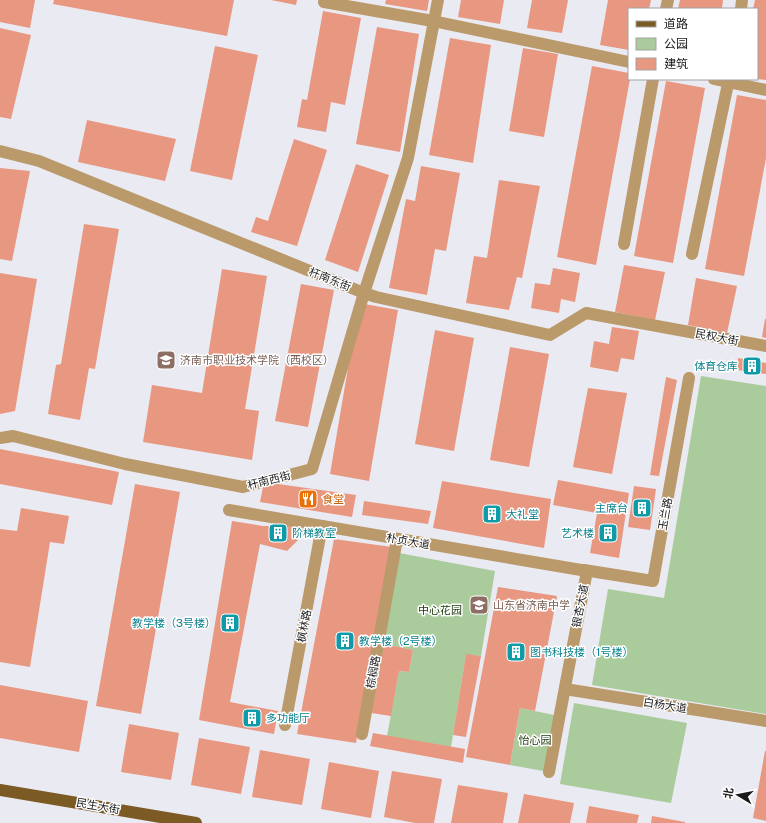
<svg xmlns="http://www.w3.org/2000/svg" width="766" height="823" font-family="'Public Sans','Noto Sans SC',sans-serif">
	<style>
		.green { fill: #aacb9c }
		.building { fill: #e89781 }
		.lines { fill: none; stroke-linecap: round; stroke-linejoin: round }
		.minor { stroke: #ba996b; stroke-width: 12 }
		.major { stroke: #7c5a24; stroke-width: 12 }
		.labels { text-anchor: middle; stroke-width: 3; stroke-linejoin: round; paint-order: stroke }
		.street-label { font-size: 11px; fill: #1a1a1c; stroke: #fff }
		.education-label { font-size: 11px; fill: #785e54; stroke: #fff; text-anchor: start }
		.culture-label { font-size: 11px; fill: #0d838f; stroke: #fff; text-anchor: start }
		.food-label { font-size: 11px; fill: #c56008; stroke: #fff; text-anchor: start }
		.park-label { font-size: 11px; fill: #193708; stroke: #fff }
	</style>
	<rect width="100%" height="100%" fill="#eaeaf2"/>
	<g class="green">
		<path d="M701 376 766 386V714L592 685 608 589 664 598Z"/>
		<path d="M399 553 495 571 481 656 466 655 451 747 387 736 399 671 409 672 413 650 384 644Z"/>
		<path d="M574 703 687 723 671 803 560 784Z"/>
		<path d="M520 708 559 716 549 772 510 765Z"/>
	</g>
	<g class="building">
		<path d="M0 0H35L30 28 0 22Z"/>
		<path d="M54 0H234L227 36 53 4Z"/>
		<path d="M271 0H297L296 5Z"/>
		<path d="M386 0H429L427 11 385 4Z"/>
		<path d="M461 0H504L500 24 458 17Z"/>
		<path d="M532 0H568L562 33 527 28Z"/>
		<path d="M608 0H651L649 9H629V50L600 45Z"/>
		<path d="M680 0H723L722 9H678Z"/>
		<path d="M755 0H766V80L757 79V9H753Z"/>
		<path d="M323 11 361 18 345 105 331 102 326 132 297 127 302 99 307 100Z"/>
		<path d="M377 27 419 34 400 152 356 144Z"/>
		<path d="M0 28 31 35 11 119 0 117Z"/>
		<path d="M450 38 491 45 473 163 429 155Z"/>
		<path d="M215 46 258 55 232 180 190 171Z"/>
		<path d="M523 48 558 54 544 137 509 131Z"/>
		<path d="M592 66 629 73V79H630L596 265 557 257Z"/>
		<path d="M666 81 705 88 673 263 634 256Z"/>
		<path d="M737 95 766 100V158L744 276 705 269Z"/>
		<path d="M87 120 176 139 165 181 78 162Z"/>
		<path d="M294 139 327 150 297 246 251 232 256 217 268 221Z"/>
		<path d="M356 164 389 175 358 272 325 260Z"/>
		<path d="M421 166 460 173 446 251 435 249 427 295 389 288 406 199 415 201Z"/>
		<path d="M0 168 30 171 12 261 0 259Z"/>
		<path d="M499 180 540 186 522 278 517 277 509 310 466 303 474 256 487 258Z"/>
		<path d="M84 224 119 229 95 369 89 368 80 420 48 414 56 365 61 364Z"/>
		<path d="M624 265 665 272 655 320 615 312Z"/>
		<path d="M553 268 580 273 575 302 561 299 559 313 531 308 535 283 550 285Z"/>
		<path d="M222 269 267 276 245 409 259 411 252 460 143 442 152 385 202 393Z"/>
		<path d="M0 273 37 279 15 411 0 414Z"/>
		<path d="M696 278 737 286 727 333 688 325Z"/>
		<path d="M301 284 334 290 308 427 275 421Z"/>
		<path d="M359 303 398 310 369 481 330 474Z"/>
		<path d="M765 319H766V338L762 337Z"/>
		<path d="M612 327 639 331 634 360 621 358 618 372 590 367 594 341 609 344Z"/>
		<path d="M435 330 474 338 454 451 415 444Z"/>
		<path d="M510 347 549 354 529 467 490 460Z"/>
		<path d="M738 358 766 363V374L737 370Z"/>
		<path d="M666 377 677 380 659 476 650 475Z"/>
		<path d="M588 388 627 393 612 474 573 467Z"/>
		<path d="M0 449 119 472 112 505 0 484Z"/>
		<path d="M558 480 629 493 619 558 590 553 597 513 553 505Z"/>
		<path d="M442 481 551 499 544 548 433 528Z"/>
		<path d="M264 482 356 495 352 517 260 502Z"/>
		<path d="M135 484 180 492 141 714 96 706Z"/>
		<path d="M634 486 656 489 650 530 628 527Z"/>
		<path d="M364 501 431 511 428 524 362 515Z"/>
		<path d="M21 508 69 516 64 544 50 542 30 667 0 662V529L17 531Z"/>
		<path d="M232 521 263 526H292L298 540 287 551 260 544 230 702 278 711 274 734 199 720Z"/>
		<path d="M334 539 392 547 356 743 297 734Z"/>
		<path d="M498 587 557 596 535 711 520 708 510 765 466 757Z"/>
		<path d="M384 644 413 650 409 672 399 671 391 716 371 713Z"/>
		<path d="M466 654 481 656 466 737 453 735Z"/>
		<path d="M0 685 88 701 79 752 0 738Z"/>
		<path d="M129 724 179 733 171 780 121 772Z"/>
		<path d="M373 733 465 749 463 763 370 746Z"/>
		<path d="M199 738 250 747 241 794 191 785Z"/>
		<path d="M260 750 310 759 302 805 252 797Z"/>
		<path d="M765 751H766V821L753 818Z"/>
		<path d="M329 762 379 771 371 818 321 809Z"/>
		<path d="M392 771 442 779 434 823H415L384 817Z"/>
		<path d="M458 785 508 793 503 823H451Z"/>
		<path d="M524 794 574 803 570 823H518Z"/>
		<path d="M589 806 639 815 637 823H586Z"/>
		<path d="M652 816 685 822V823H651Z"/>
	</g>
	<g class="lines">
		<g class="minor">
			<path d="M324 2 433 21 629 62"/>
			<path d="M666 9 668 0"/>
			<path d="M741 9 742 0"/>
			<path d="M714 79 766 90"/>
			<path d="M0 151 39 161 364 293 376 297 550 335 586 313 766 346"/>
			<path d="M624 244 653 79"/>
			<path d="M692 254 729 79"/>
			<path d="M0 438 13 436 125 464 243 487 312 469 364 293 408 158 438 0"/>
			<path d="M229 510 587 571 549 772"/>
			<path d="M584 570 653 581 689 378"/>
			<path d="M565 689 766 721"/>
			<path d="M285 725 322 526"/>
			<path d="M362 734 397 539"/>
		</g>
		<path class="major" d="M0 790 196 823"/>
	</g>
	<defs>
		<symbol id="school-square" viewBox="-11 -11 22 22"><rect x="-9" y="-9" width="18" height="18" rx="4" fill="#8d6e63" stroke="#fff"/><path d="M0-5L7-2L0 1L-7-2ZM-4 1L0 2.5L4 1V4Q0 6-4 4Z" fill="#fff"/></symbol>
		<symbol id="building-square" viewBox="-11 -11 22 22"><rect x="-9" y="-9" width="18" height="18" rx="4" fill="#0f9aa8" stroke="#fff"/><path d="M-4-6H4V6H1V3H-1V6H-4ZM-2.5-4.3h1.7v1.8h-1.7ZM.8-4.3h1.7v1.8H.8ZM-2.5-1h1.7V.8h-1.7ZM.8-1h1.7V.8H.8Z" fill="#fff"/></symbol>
		<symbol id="restaurant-square" viewBox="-11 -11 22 22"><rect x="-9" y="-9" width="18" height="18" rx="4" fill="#e8710a" stroke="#fff"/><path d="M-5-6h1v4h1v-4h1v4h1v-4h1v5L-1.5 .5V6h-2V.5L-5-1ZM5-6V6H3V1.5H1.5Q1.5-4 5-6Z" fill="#fff"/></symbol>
	</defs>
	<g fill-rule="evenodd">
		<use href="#school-square" x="155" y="349" width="22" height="22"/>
		<use href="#building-square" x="741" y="355" width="22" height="22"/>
		<use href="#restaurant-square" x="297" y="488" width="22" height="22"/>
		<use href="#building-square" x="631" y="497" width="22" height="22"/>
		<use href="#building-square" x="481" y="503" width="22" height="22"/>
		<use href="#building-square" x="267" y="522" width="22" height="22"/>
		<use href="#building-square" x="597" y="522" width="22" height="22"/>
		<use href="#school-square" x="468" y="594" width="22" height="22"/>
		<use href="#building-square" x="219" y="612" width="22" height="22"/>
		<use href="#building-square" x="334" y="630" width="22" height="22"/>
		<use href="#building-square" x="505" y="641" width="22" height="22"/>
		<use href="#building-square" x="241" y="707" width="22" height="22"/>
	</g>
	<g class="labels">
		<g class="street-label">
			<text transform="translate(330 279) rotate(22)" y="4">杆南东街</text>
			<text transform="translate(717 337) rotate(11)" y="4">民权大街</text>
			<text transform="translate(269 480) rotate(-14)" y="4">杆南西街</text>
			<text transform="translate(665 514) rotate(-80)" y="4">玉兰路</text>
			<text transform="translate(408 541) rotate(10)" y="4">朴贞大道</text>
			<text transform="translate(580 606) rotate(-79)" y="4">银杏大道</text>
			<text transform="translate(304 626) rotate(-80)" y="4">枫林路</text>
			<text transform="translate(373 672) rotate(-80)" y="4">棕榈路</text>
			<text transform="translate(665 705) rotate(9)" y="4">白杨大道</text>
			<text transform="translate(98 806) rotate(10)" y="4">民生大街</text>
		</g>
		<g class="education-label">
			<text x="180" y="364">济南市职业技术学院（西校区）</text>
			<text x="493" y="609">山东省济南中学</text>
		</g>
		<g class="culture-label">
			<text x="738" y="370" text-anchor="end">体育仓库</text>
			<text x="628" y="512" text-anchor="end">主席台</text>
			<text x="506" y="518">大礼堂</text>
			<text x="292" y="537">阶梯教室</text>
			<text x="594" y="537" text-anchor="end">艺术楼</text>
			<text x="216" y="627" text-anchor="end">教学楼（3号楼）</text>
			<text x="359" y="645">教学楼（2号楼）</text>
			<text x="530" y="656">图书科技楼（1号楼）</text>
			<text x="266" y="722">多功能厅</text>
		</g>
		<g class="food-label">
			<text x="322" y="503">食堂</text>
		</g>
		<g class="park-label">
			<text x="440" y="614">中心花园</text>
			<text x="535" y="744">怡心园</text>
		</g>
	</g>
	<rect x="628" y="8" width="130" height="72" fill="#ffffff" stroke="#a3a3a4"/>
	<rect x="636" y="21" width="20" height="6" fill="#7c5a24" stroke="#a3a3a4"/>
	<text x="664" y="28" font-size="12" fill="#1a1a1c">道路</text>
	<rect x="636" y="38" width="20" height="12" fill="#aacb9c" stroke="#a3a3a4"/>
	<text x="664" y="48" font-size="12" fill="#1a1a1c">公园</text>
	<rect x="636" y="58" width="20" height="12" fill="#e89781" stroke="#a3a3a4"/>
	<text x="664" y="68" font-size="12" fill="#1a1a1c">建筑</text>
	<g transform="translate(738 795) rotate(280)" stroke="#ffffff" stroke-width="3" paint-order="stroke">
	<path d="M0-3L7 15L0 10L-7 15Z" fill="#1a1a1c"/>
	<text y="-6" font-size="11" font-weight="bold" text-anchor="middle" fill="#1a1a1c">北</text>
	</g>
</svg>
